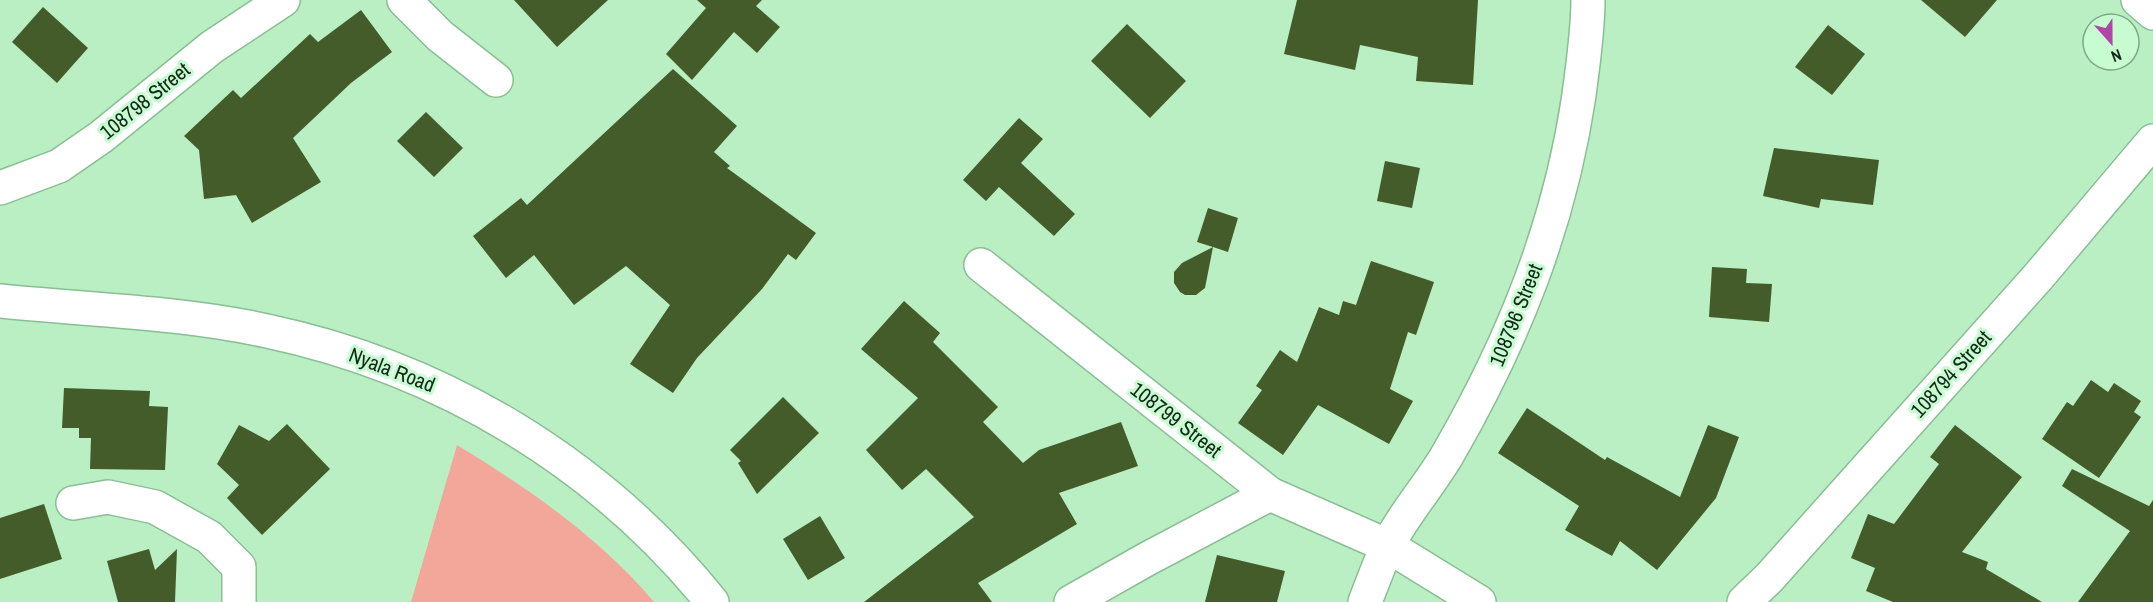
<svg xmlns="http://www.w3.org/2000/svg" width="2153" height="602" font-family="'Archivo Narrow',sans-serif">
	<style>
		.green { fill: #f3a79a }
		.building { fill: #445c2a }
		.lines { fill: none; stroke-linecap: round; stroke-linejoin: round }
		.street-casing { stroke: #8abe94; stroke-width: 36 }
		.secondary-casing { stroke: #8abe94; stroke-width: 36 }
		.street { stroke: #fff; stroke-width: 33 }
		.secondary { stroke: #fff; stroke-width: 33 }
		.labels { text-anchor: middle; stroke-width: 6; stroke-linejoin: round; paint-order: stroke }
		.street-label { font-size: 21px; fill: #142919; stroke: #c6fcd0 }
	</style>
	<rect width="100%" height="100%" fill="#b9efc3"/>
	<path class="green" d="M457 445C529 489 599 537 654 602H411Z"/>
	<g class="building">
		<path d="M514 0H608L557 47Z"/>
		<path d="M697 0H762L756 6 780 27 757 53 734 32 692 80 666 54 706 8Z"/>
		<path d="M1297 0H1478L1473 85 1416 81 1418 57 1360 45 1355 70 1284 54Z"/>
		<path d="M1921 0H1997L1965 37Z"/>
		<path d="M43 7 88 48 57 83 12 42Z"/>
		<path d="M361 10 392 52 351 83 293 138 321 182 252 223 236 195 204 199 199 150 184 136 233 90 241 98 310 34 318 42Z"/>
		<path d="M1127 24 1186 81 1150 118 1091 61Z"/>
		<path d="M1828 25 1865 54 1832 95 1795 67Z"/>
		<path d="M673 69 737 126 714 152 730 166 727 168 816 233 796 260 788 254 762 289 697 358 673 393 630 364 670 305 626 266 574 305 534 255 506 278 473 236 521 198 527 205Z"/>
		<path d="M426 112 463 148 434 177 397 141Z"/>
		<path d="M1019 118 1043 139 1021 163 1075 214 1054 236 999 187 986 201 963 180Z"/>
		<path d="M1774 148 1879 160 1873 205 1821 199 1819 208 1763 196Z"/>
		<path d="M1385 161 1420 168 1412 208 1377 201Z"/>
		<path d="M1208 208 1238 218 1228 252 1213 247 1205 288 1196 295H1185L1180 292 1174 283V272L1182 263 1213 247 1197 242Z"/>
		<path d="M1371 261 1434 282 1416 335 1408 332 1390 389 1413 401 1389 444 1318 405 1283 455 1238 423 1262 390 1256 386 1280 350 1297 362 1319 307 1339 315 1343 301 1356 305Z"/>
		<path d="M1712 267 1747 269 1746 283 1772 284 1769 322 1709 317Z"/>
		<path d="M904 301 940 333 933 342 998 407 983 422 1023 463 1039 450 1121 422 1138 466 1059 493 1077 524 978 583 992 602H864L974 517 926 469 902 490 866 450 918 398 861 349Z"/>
		<path d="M2091 380 2108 392 2114 383 2141 401 2134 412 2141 417 2099 478 2042 439 2067 402 2073 406Z"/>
		<path d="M64 388 150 391 149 406 168 407 165 470 90 469 91 438H79V428H62Z"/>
		<path d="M783 397 819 433 757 494 738 463 741 461 730 450Z"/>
		<path d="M1527 408 1605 460 1607 457 1680 497 1708 425 1739 437 1716 498 1657 570 1620 541 1612 556 1565 530 1579 506 1498 453Z"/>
		<path d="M287 424 330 469 262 535 227 498 239 485 217 464 239 425 269 441Z"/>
		<path d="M1955 425 2022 477 1962 552 1988 562 1986 569 2042 602H1893L1866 591 1875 568 1851 558 1868 514 1894 524 1939 464 1930 457Z"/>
		<path d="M2072 469 2149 506 2153 500V602H2078L2130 531 2062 486Z"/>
		<path d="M44 504 62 559 0 579V518Z"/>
		<path d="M820 516 845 558 808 580 783 539Z"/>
		<path d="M149 549 155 570 177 549 175 602H118L107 561Z"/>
		<path d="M1217 555 1285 571 1277 602H1205Z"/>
	</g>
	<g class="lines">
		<defs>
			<g id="street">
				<path d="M404 0 440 36 496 80"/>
				<path d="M2138 0 2153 13"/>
				<path d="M0 188 59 166 101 137 212 47 283 0"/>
				<path d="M981 265 1270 494 1388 546 1479 602"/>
				<path d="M73 503 108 497 155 507 209 537 239 567V602"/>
				<path d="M1071 602 1147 559 1270 494"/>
				<path d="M1365 602C1372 584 1379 565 1387 547 1404 513 1431 484 1449 452 1514 339 1560 224 1579 95 1583 64 1588 31 1588 0"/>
				<path d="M1744 602 1769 578 2038 277 2153 141"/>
			</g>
			<path id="secondary" d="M0 301C88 310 180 312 267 331 442 368 599 462 712 602"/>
		</defs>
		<use href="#street" class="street-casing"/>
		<use href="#secondary" class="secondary-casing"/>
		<use href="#street" class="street"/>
		<use href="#secondary" class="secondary"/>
	</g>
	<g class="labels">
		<g class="street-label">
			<text transform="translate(145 101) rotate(-39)" y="7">108798 Street</text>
			<text transform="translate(1516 315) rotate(-68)" y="7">108796 Street</text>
			<text transform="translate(392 370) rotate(21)" y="7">Nyala Road</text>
			<text transform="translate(1951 374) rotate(-48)" y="7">108794 Street</text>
			<text transform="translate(1176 420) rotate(38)" y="7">108799 Street</text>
		</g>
	</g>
	<g transform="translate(2111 42) rotate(159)"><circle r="28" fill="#c6fcd0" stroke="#7fa887" stroke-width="1.5"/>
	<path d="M0-4.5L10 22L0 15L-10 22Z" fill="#af47a9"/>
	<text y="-9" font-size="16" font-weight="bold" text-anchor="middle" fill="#142919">N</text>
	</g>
</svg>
